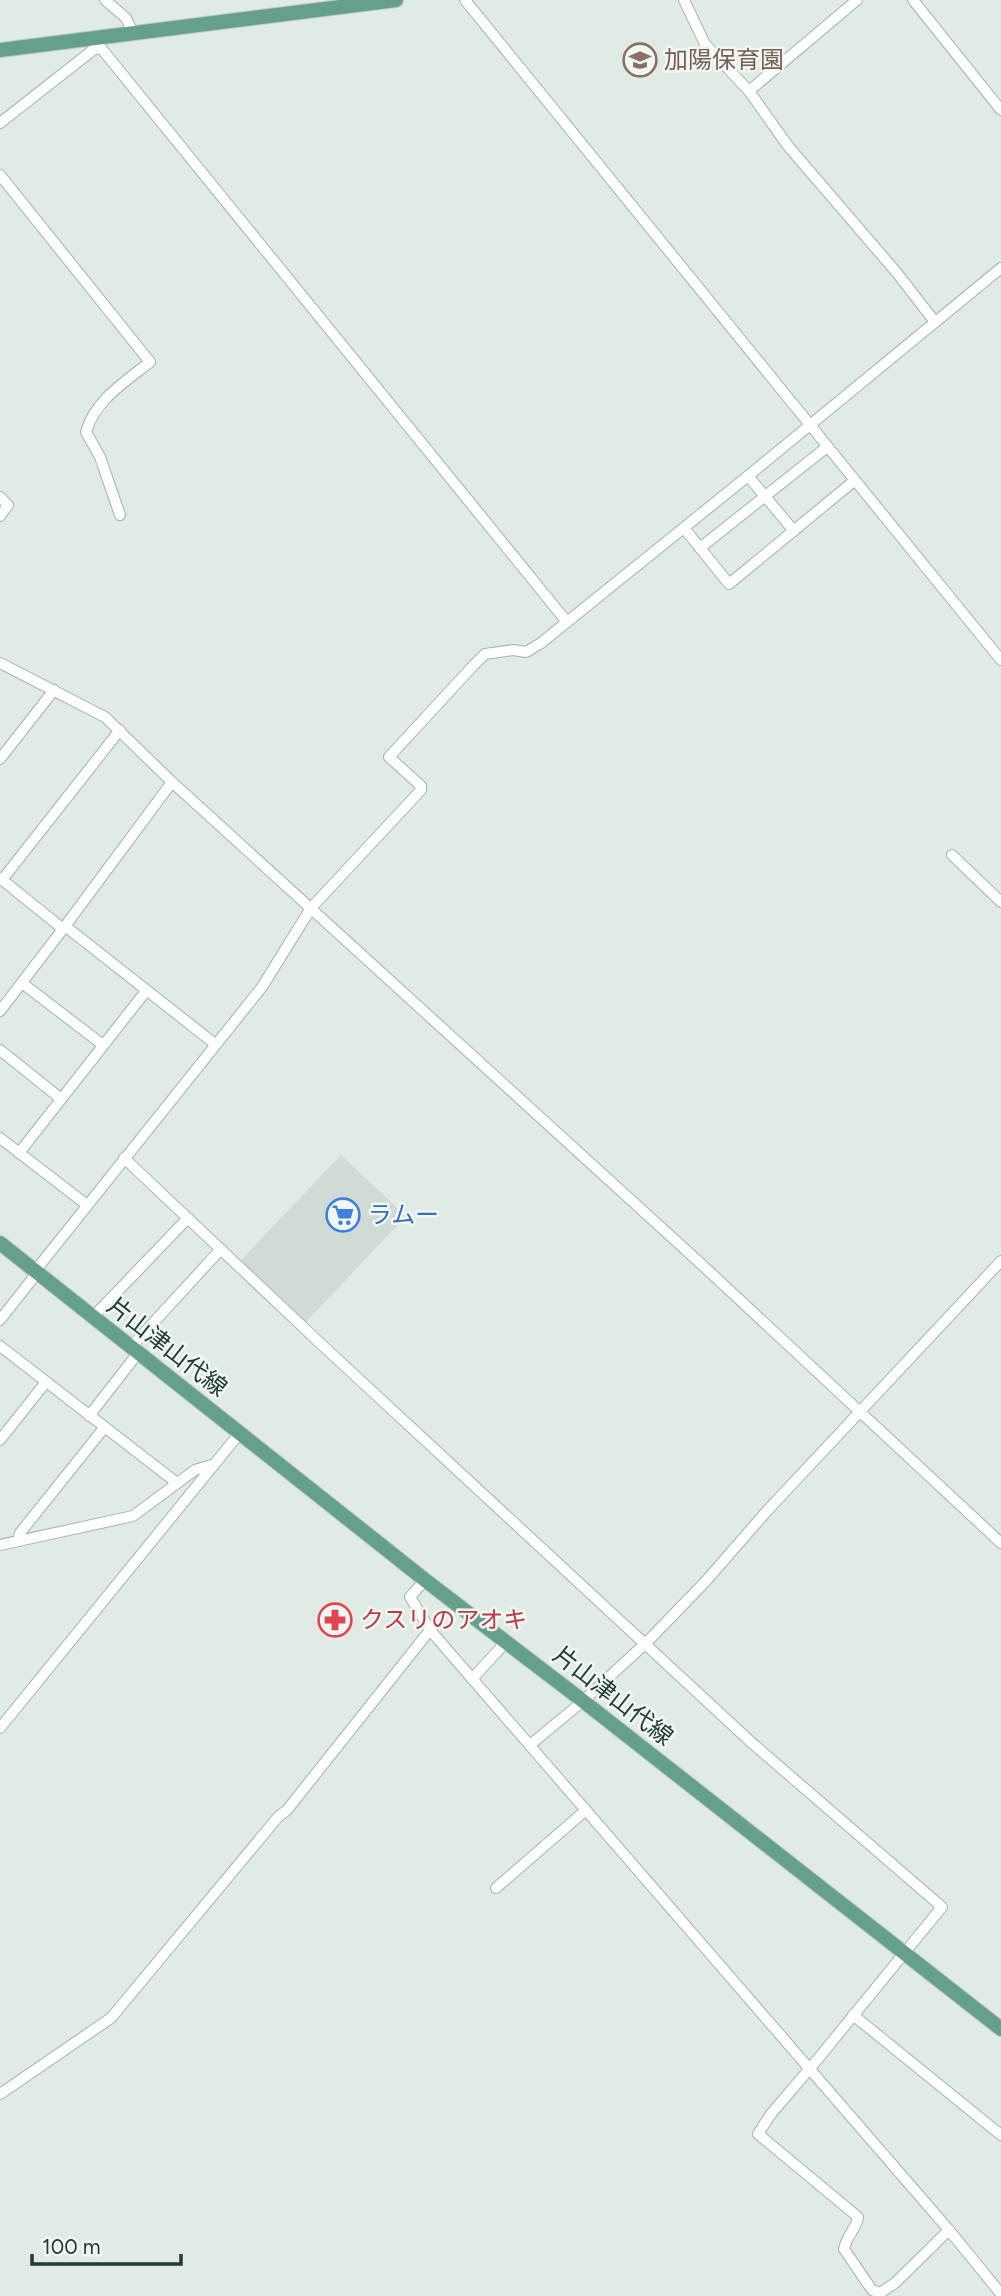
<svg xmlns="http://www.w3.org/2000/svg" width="1001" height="2296" font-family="Figtree,'Noto Sans JP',sans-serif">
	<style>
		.built { fill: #cfdbd4 }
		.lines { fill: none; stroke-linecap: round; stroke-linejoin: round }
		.minor-casing { stroke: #a3b3ab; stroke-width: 12 }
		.major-casing { stroke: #c1c8c5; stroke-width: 16 }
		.minor { stroke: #fff; stroke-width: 10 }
		.major { stroke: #65a18a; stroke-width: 14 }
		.labels { text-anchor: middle; stroke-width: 5; stroke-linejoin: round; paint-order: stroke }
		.education-label { font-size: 24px; fill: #785e54; stroke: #f1f8f4; text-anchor: start }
		.shop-label { font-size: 24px; fill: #366cbe; stroke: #f1f8f4; text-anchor: start }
		.street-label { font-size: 24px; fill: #213c31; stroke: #f1f8f4 }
		.health-label { font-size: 24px; fill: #be3a42; stroke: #f1f8f4; text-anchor: start }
	</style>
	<rect width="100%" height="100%" fill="#e0ebe5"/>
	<path class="built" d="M341 1155 406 1216 305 1323 240 1261Z"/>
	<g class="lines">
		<defs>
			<g id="minor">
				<path d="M105 0 126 18 133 33"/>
				<path d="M465 0 1001 660"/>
				<path d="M684 0 705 44 749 91 788 146 897 273 935 322"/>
				<path d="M913 0 1001 110"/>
				<path d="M749 91 857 0"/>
				<path d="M0 123 93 50 101 48 567 622"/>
				<path d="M0 175 150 362C125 382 95 400 86 432L100 457 120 515"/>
				<path d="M748 476 794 531"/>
				<path d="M0 497 8 505 0 516"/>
				<path d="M684 528 729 584 854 481"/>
				<path d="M700 548 827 447"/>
				<path d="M0 663 105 717 172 782 699 1262 1001 1543"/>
				<path d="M0 759 54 690"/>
				<path d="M952 855 1001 902"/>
				<path d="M0 878 63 929"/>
				<path d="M2 880 120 730"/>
				<path d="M65 926 215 1044"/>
				<path d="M22 983 103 1045"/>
				<path d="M0 1011 63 929 172 782"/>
				<path d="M0 1050 60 1098"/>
				<path d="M0 1138 87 1205"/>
				<path d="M19 1153 146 991"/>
				<path d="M124 1158 321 1344 752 1743 942 1907 817 2060 771 2114 758 2134 858 2217C857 2228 847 2235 844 2249L872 2290 880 2293 895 2283 949 2230"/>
				<path d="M35 1271 262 987 311 908 421 790V786L389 757 472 667 485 654 513 650 526 652 541 643 748 476 1001 268"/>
				<path d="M93 1317 188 1218"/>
				<path d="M0 1320 37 1273"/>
				<path d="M0 1346 177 1483"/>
				<path d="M131 1347 221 1249"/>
				<path d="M89 1416 138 1353"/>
				<path d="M0 1440 46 1382"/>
				<path d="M18 1541 20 1533 104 1428"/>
				<path d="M0 1545 133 1516 195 1470 215 1464"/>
				<path d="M425 1580 410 1597 430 1630 949 2230 1001 2294"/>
				<path d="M472 1679 506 1642"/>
				<path d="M0 1728 239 1434"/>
				<path d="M530 1745 583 1701 646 1643 706 1581 766 1512 1001 1261"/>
				<path d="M496 1888 586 1810"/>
				<path d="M853 2015 1001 2135"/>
				<path d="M0 2094 111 2018 278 1817 287 1810 430 1630"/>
			</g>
			<g id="major">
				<path d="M0 50 396 0"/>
				<path d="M0 1243 425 1580 583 1701 1001 2029"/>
			</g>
		</defs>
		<use href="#minor" class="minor-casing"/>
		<use href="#major" class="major-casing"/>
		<use href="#minor" class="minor"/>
		<use href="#major" class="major"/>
	</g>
	<defs>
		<symbol id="school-ring" viewBox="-11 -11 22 22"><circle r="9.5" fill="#f1f8f4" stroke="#8d6e63" stroke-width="1.5"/><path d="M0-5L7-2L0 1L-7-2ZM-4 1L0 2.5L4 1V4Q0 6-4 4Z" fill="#8d6e63"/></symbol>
		<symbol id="supermarket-ring" viewBox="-11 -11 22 22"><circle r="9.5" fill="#f1f8f4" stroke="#3f7fe0" stroke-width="1.5"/><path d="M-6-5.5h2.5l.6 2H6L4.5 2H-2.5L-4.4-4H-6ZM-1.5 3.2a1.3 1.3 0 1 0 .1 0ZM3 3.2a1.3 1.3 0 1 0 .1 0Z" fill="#3f7fe0"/></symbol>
		<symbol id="pharmacy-ring" viewBox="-11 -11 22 22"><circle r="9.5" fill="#f1f8f4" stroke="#e0444e" stroke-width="1.5"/><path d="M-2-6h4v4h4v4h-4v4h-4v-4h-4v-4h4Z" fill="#e0444e"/></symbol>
	</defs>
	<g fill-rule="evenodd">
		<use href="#school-ring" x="621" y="41" width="38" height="38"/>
		<use href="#supermarket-ring" x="324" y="1196" width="38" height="38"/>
		<use href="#pharmacy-ring" x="316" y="1601" width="38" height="38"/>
	</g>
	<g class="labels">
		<g class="education-label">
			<text x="664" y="68">加陽保育園</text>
		</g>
		<g class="shop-label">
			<text x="368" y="1223">ラムー</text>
		</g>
		<g class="street-label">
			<text transform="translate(167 1347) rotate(38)" y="8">片山津山代線</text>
			<text transform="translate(613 1696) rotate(38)" y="8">片山津山代線</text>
		</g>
		<g class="health-label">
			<text x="360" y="1628">クスリのアオキ</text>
		</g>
	</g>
	<path d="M32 2254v10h149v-10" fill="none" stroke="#213c31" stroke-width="3.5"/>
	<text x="42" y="2254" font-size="21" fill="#213c31" stroke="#f1f8f4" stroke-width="5" paint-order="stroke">100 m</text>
</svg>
